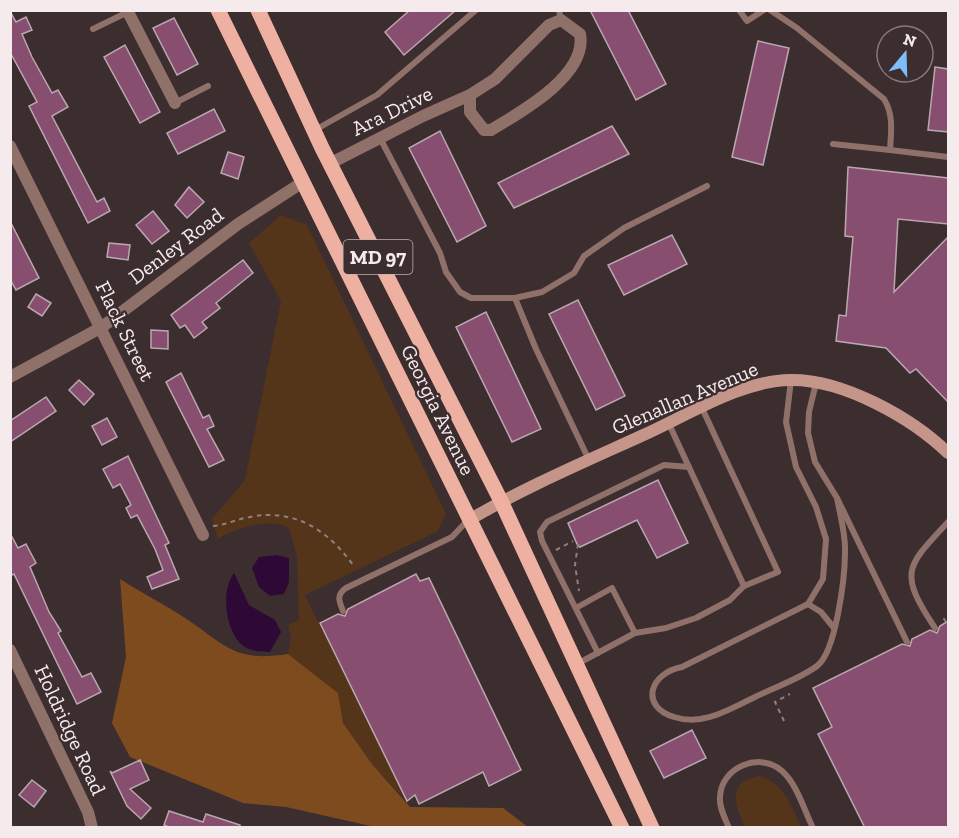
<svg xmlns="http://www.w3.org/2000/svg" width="959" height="838" font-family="'Zilla Slab',serif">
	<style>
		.green { fill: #55351a }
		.forest { fill: #7e4b1f }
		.water { fill: #2f0936 }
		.building { fill: #884e6f; stroke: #baa8b1; stroke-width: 1.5 }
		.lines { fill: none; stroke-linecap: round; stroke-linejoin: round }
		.path { stroke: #8e8182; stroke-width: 2; stroke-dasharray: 4.5 4.5; stroke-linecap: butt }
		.lane { stroke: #90716a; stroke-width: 6 }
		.street { stroke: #90716a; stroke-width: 12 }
		.secondary { stroke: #c59589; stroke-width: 12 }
		.primary { stroke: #eeb0a1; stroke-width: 15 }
		.labels { text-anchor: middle; stroke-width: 4.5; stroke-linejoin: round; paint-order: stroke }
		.shield { fill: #3c2d2f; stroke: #beb2b3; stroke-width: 1.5 }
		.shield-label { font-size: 20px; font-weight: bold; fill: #f5ebec }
		.street-label { font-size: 21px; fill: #f5ebec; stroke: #3c2d2f }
	</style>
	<rect width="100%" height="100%" fill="#3c2d2f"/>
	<g class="green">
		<path d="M281 215 307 225 446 514 438 531 305 595 407 801 372 764 343 723 338 693 288 654 291 638 288 625 299 620 297 557 289 528C272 517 234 528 218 539L212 519 245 480 281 301 249 243Z"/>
		<path d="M760 776C785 784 791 806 802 827H745C735 806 726 781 760 776Z"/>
	</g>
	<path class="forest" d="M120 579C142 593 166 605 188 620 228 647 235 662 288 654L338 693 343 723 372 764 410 807 503 808 528 827H375L286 807 243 803 130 757 112 723 126 657Z"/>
	<g class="water">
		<path d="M276 555 289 558V582L284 594 270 596 259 587 252 568 259 557Z"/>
		<path d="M234 573 249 605 275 620 281 632 270 652C259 652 246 651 239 642 225 626 221 590 234 573Z"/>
	</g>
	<g class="building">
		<path d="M410 10H456L404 55 385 32Z"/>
		<path d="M590 10H628L666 84 636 100Z"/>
		<path d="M10 11 16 22 26 17 32 30 22 34 32 57 52 93 58 90 68 107 52 116 97 202 104 198 110 211 88 223 29 106 37 102 10 52Z"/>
		<path d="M174 18 198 64 177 75 153 28Z"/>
		<path d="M758 41 789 48 763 165 732 157Z"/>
		<path d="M125 45 160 112 140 123 104 57Z"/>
		<path d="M935 67 948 69V132L928 130Z"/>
		<path d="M214 109 225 131 178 154 167 133Z"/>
		<path d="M612 126 629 154 514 208 498 183Z"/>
		<path d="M440 131 486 226 457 242 409 148Z"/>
		<path d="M228 152 244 157 238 179 221 173Z"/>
		<path d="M848 167 948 178V224L898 219 894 292 948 237V402L916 369 910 373 886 348 836 341 839 315 846 316 853 237 845 236Z"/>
		<path d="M189 187 204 202 187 218 175 205Z"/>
		<path d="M153 211 169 231 152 244 136 225Z"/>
		<path d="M10 221 39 278 16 290 10 279Z"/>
		<path d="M672 235 687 264 624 295 608 265Z"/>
		<path d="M109 243 130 245 128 260 107 257Z"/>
		<path d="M243 260 253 273 216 303 220 308 202 322 207 328 194 338 185 325 180 328 171 315Z"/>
		<path d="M36 294 51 303 42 316 28 307Z"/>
		<path d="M578 300 625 396 596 410 549 314Z"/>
		<path d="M486 312 541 429 512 442 456 327Z"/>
		<path d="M151 330 168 331V349L151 348Z"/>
		<path d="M181 373 203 418 209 415 214 426 207 429 224 460 209 467 166 382Z"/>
		<path d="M79 380 94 394 84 405 69 390Z"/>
		<path d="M46 397 56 411 10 442V421Z"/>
		<path d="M107 418 117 437 102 445 92 426Z"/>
		<path d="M128 456 169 543 165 545 179 579 152 589 147 577 163 570 155 549 137 515 131 518 126 508 131 505 120 484 113 488 103 469Z"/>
		<path d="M658 480 688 543 657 558 637 520 580 547 577 544 568 523Z"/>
		<path d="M10 533 18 548 26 544 36 563 30 567 49 612 61 631 58 633 82 677 91 673 101 692 77 704 14 574 10 576Z"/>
		<path d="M416 574 420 581 429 578 521 770 489 786 483 772 419 804 415 795 407 801 320 623 338 614 345 616 348 609Z"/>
		<path d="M948 621V828H865L818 734 832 727 813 688 902 644 910 646 912 639 930 630 937 633 940 626Z"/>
		<path d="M692 730 706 758 664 778 650 751Z"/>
		<path d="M140 760 149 780 130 789 151 808 141 819 127 806 110 771 112 773Z"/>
		<path d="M32 780 46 791 34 807 19 795Z"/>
		<path d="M169 811 203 822 206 814 240 825V828H171L164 825Z"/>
	</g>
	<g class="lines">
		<g class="path">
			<path d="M213 526C226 525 237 519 250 517 294 508 328 530 353 565"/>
			<path d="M578 544 575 565 579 591"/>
			<path d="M556 550 573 541"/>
			<path d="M946 622 944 619 948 617"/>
			<path d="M784 721 775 702 790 694"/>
		</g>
		<g class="lane">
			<path d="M559 10 561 20"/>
			<path d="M739 10 747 21 764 10"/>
			<path d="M770 10 797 28 884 99C894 115 891 133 890 150L948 157"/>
			<path d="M93 29 130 11"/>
			<path d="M175 103 208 86"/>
			<path d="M315 130 377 95 476 10"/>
			<path d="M380 138 440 253 446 272 460 292 471 298H515L542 292 574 273 584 256 624 228 707 186"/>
			<path d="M833 144 890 150"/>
			<path d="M515 298 536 349 589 460"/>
			<path d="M791 380 786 422 796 467 816 507 826 539 823 579 808 604 682 667C650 673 639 706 674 717 702 726 726 711 751 699 772 688 798 680 817 666 836 652 845 577 845 552 846 535 840 515 837 498"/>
			<path d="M816 383 809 412 808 433 815 462 837 498 907 642"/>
			<path d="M669 424 744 586"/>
			<path d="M808 604 821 612 834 628"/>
			<path d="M576 608 612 588 635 633 577 664"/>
			<path d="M343 611C339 601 336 595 346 588L452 537 468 520"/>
			<path d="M935 628C898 572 906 567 948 522"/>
			<path d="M635 633 666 628 696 618 730 600 744 586 778 572 702 408"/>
			<path d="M598 653 542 541 540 532 547 522 664 465 689 467"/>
			<path d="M729 828C725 818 719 808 720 797 721 767 760 751 782 771 797 784 804 810 813 828"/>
		</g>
		<g class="street">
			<path d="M127 10 175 103"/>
			<path d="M10 146 203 535"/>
			<path d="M331 163 423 116 470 95 495 79 549 25 561 20 580 34C588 75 521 112 491 130H484L470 112V95"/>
			<path d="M10 377 102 327 238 224 303 182"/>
			<path d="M10 650 88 812 92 828"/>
		</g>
		<path class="secondary" d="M469 520C527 486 589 460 650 432 693 412 742 381 790 380 843 379 912 418 948 453"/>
		<g class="primary">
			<path d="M218 10 622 828"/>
			<path d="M258 10 322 148 501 501 652 828"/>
		</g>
	</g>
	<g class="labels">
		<rect class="shield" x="343.5" y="240" width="69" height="34" rx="4.5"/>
		<g class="shield-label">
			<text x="378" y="264">MD 97</text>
		</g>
		<g class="street-label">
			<text transform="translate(392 111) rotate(-26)" y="7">Ara Drive</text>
			<text transform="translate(176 246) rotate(-37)" y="7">Denley Road</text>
			<text transform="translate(125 331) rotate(64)" y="7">Flack Street</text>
			<text transform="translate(685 398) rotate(-23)" y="7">Glenallan Avenue</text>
			<text transform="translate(438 410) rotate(64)" y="7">Georgia Avenue</text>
			<text transform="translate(70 730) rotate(65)" y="7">Holdridge Road</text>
		</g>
	</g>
	<rect width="959" height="838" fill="none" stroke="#f5ebec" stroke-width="24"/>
	<g transform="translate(905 54) rotate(19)"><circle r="28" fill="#3c2d2f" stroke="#86797b" stroke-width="1.5"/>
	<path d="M0-4.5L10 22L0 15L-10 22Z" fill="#7dbef9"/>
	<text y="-9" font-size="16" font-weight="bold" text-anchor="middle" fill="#f5ebec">N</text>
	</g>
</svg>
